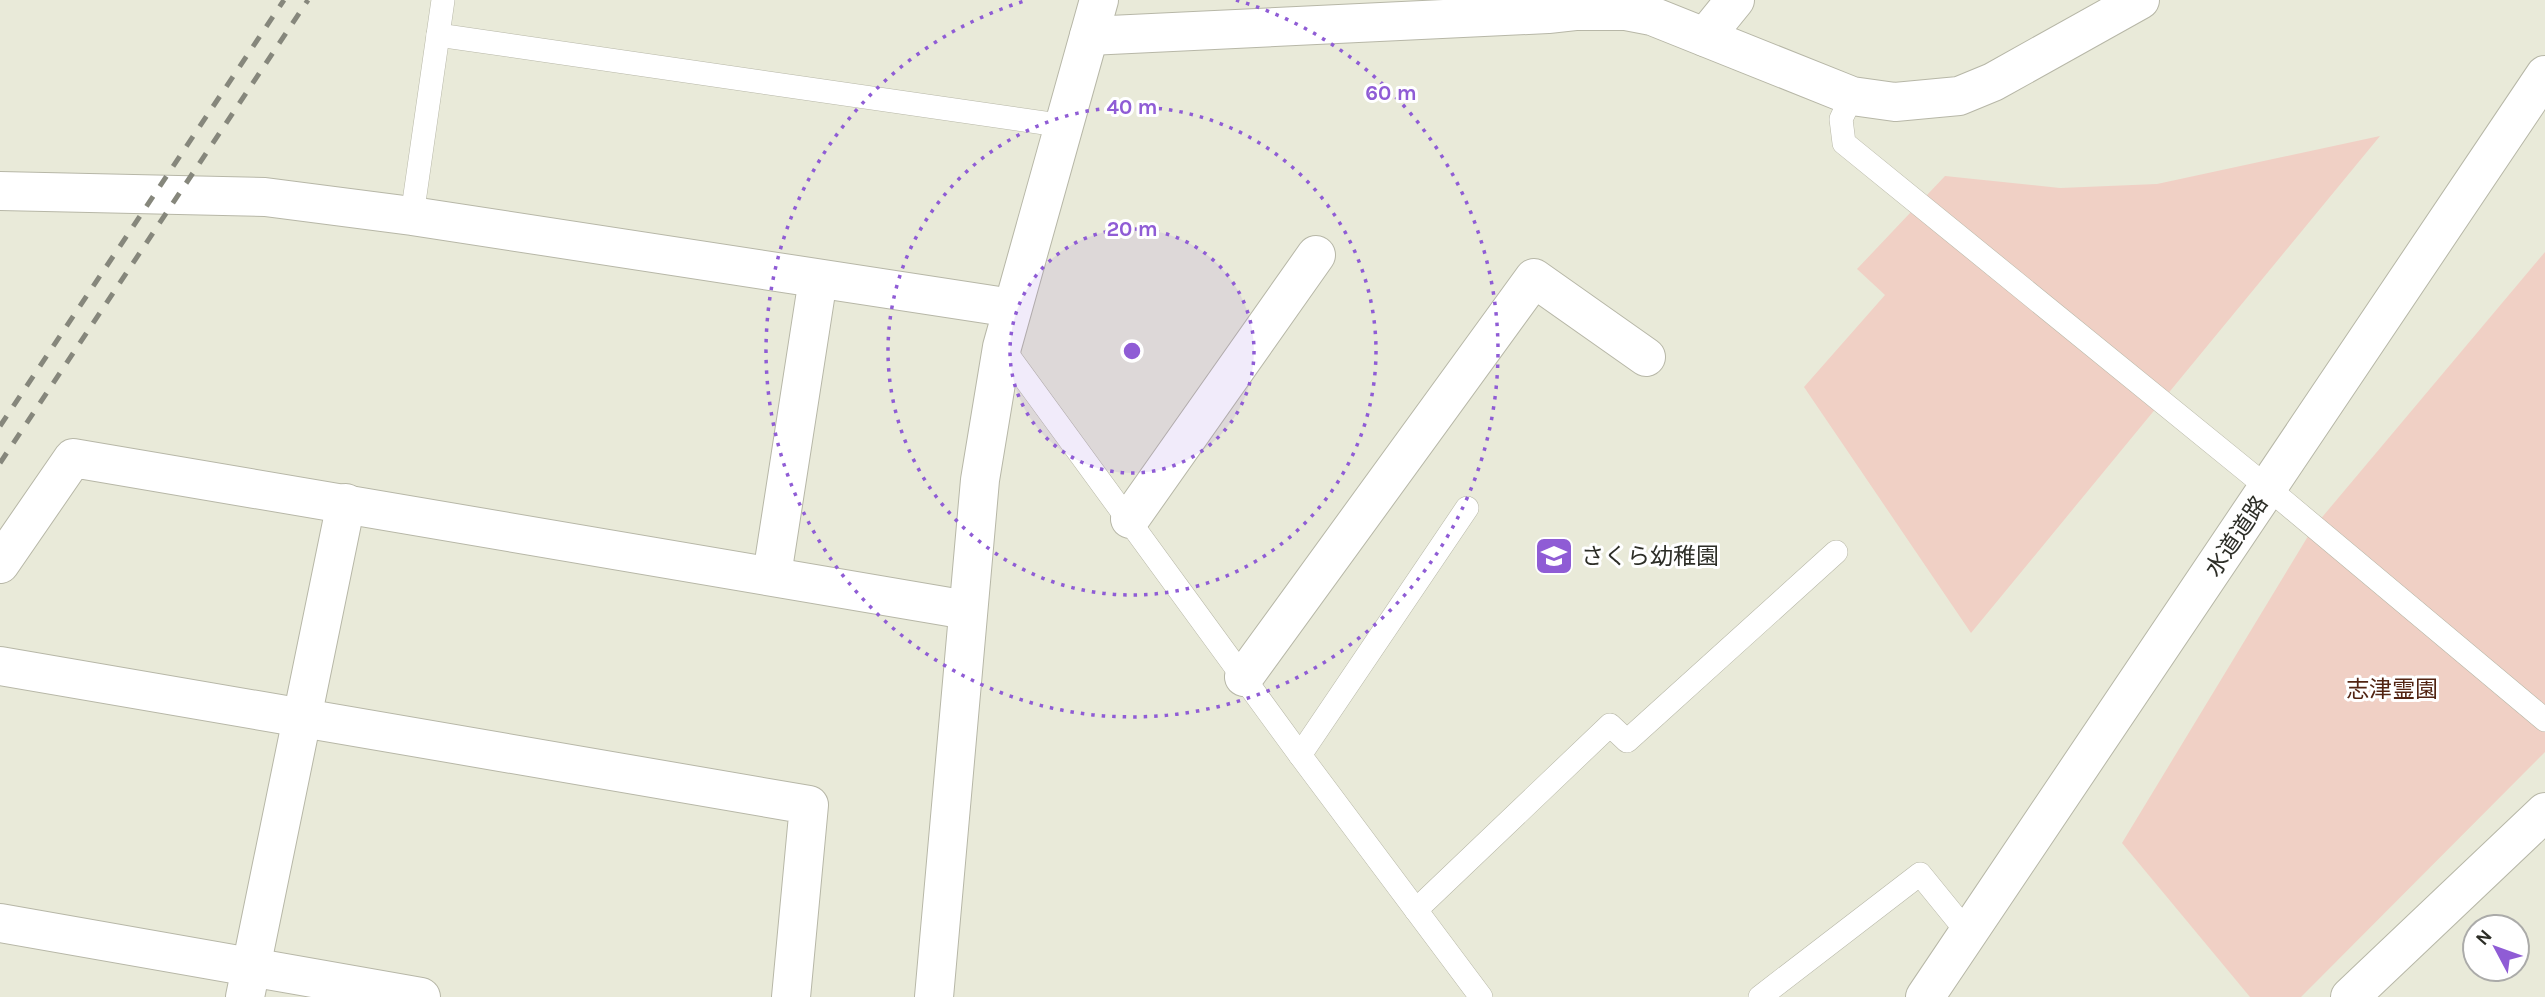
<svg xmlns="http://www.w3.org/2000/svg" width="2545" height="997" font-family="Karla,'Noto Sans JP',sans-serif">
	<style>
		.green { fill: #f0d0c5 }
		.lines { fill: none; stroke-linecap: round; stroke-linejoin: round }
		.service-casing { stroke: #b7b7a7; stroke-width: 24 }
		.minor-casing { stroke: #b7b7a7; stroke-width: 40 }
		.tertiary-casing { stroke: #b7b7a7; stroke-width: 40 }
		.service { stroke: #fff; stroke-width: 23 }
		.minor { stroke: #fff; stroke-width: 38 }
		.tertiary { stroke: #fff; stroke-width: 38 }
		.rail { stroke: #86877c; stroke-width: 5; stroke-dasharray: 12 12; stroke-linecap: butt }
		.ring { fill: none; stroke: #8f5cd5; stroke-width: 3.5; stroke-dasharray: 3.5 7 }
		.labels { text-anchor: middle; stroke-width: 6; stroke-linejoin: round; paint-order: stroke }
		.street-label { font-size: 23px; fill: #2d2e27; stroke: #fff }
		.poi-label { font-size: 23px; fill: #2d2e27; stroke: #fff; text-anchor: start }
		.park-label { font-size: 23px; fill: #522412; stroke: #fff }
		.centre { fill: #8f5cd5; stroke: #fff; stroke-width: 3.5 }
		.ring-label { font-size: 21px; text-anchor: middle; font-weight: bold; fill: #8f5cd5; stroke: #fff; stroke-width: 6; stroke-linejoin: round; paint-order: stroke }
	</style>
	<rect width="100%" height="100%" fill="#e9ead9"/>
	<g class="green">
		<path d="M2380 136 1971 633 1804 387 1885 295 1857 269 1945 176 2060 188 2157 184Z"/>
		<path d="M2545 252V752L2301 997H2250L2122 843 2313 528Z"/>
	</g>
	<g class="lines">
		<defs>
			<g id="service">
				<path d="M438 35 1065 126"/>
				<path d="M1852 96 1841 119 1844 143 2268 488 2545 720"/>
				<path d="M412 216 443 0"/>
				<path d="M1002 347 1300 755 1481 997"/>
				<path d="M1300 755 1467 508"/>
				<path d="M1416 910 1610 725 1627 741 1836 552"/>
				<path d="M1760 997 1920 874 1968 933"/>
			</g>
			<g id="minor">
				<path d="M1575 11H1626L1652 16 1852 96 1895 102 1959 96 1993 82 2140 0"/>
				<path d="M1089 36 1548 14 1575 11 1580 0"/>
				<path d="M1705 37 1735 0"/>
				<path d="M0 191 265 197 412 216 1012 308"/>
				<path d="M1130 519 1316 255"/>
				<path d="M0 564 73 458 967 610"/>
				<path d="M772 575 818 279"/>
				<path d="M0 666 809 805 791 997"/>
				<path d="M1244 677 1534 278 1646 357"/>
				<path d="M0 923 421 997"/>
				<path d="M245 997 346 503"/>
				<path d="M934 997 980 480 1002 347 1099 0"/>
				<path d="M2350 997 2545 812"/>
			</g>
			<path id="tertiary" d="M1925 997 2545 75"/>
		</defs>
		<use href="#service" class="service-casing"/>
		<use href="#minor" class="minor-casing"/>
		<use href="#tertiary" class="tertiary-casing"/>
		<use href="#service" class="service"/>
		<use href="#minor" class="minor"/>
		<use href="#tertiary" class="tertiary"/>
		<g class="rail">
			<path d="M0 426 284 0"/>
			<path d="M0 463 308 0"/>
		</g>
	</g>
	<circle cx="1132" cy="351" r="122" fill="#8f5cd5" fill-opacity=".12"/>
	<g class="ring">
		<circle cx="1132" cy="351" r="122"/>
		<circle cx="1132" cy="351" r="244"/>
		<path d="M1236 0A366 366 0 1 1 1028 0"/>
	</g>
	<defs>
		<symbol id="school-square" viewBox="-11 -11 22 22"><rect x="-9" y="-9" width="18" height="18" rx="4" fill="#8f5cd5" stroke="#fff"/><path d="M0-5L7-2L0 1L-7-2ZM-4 1L0 2.5L4 1V4Q0 6-4 4Z" fill="#fff"/></symbol>
	</defs>
	<g fill-rule="evenodd">
		<use href="#school-square" x="1532" y="534" width="44" height="44"/>
	</g>
	<g class="labels">
		<g class="street-label">
			<text transform="translate(2236 536) rotate(-56)" y="8">水道道路</text>
		</g>
		<g class="poi-label">
			<text x="1581" y="564">さくら幼稚園</text>
		</g>
		<g class="park-label">
			<text x="2392" y="697">志津霊園</text>
		</g>
	</g>
	<circle cx="1132" cy="351" r="10" class="centre"/>
	<g class="ring-label">
		<text x="1391" y="100">60 m</text>
		<text x="1132" y="114">40 m</text>
		<text x="1132" y="236">20 m</text>
	</g>
	<g transform="translate(2496 948) rotate(311)"><circle r="33" fill="#ffffff" stroke="#ababa9" stroke-width="2"/>
	<path d="M0-5L12 26L0 18L-12 26Z" fill="#8f5cd5"/>
	<text y="-10" font-size="19" font-weight="bold" text-anchor="middle" fill="#2d2e27">N</text>
	</g>
</svg>
